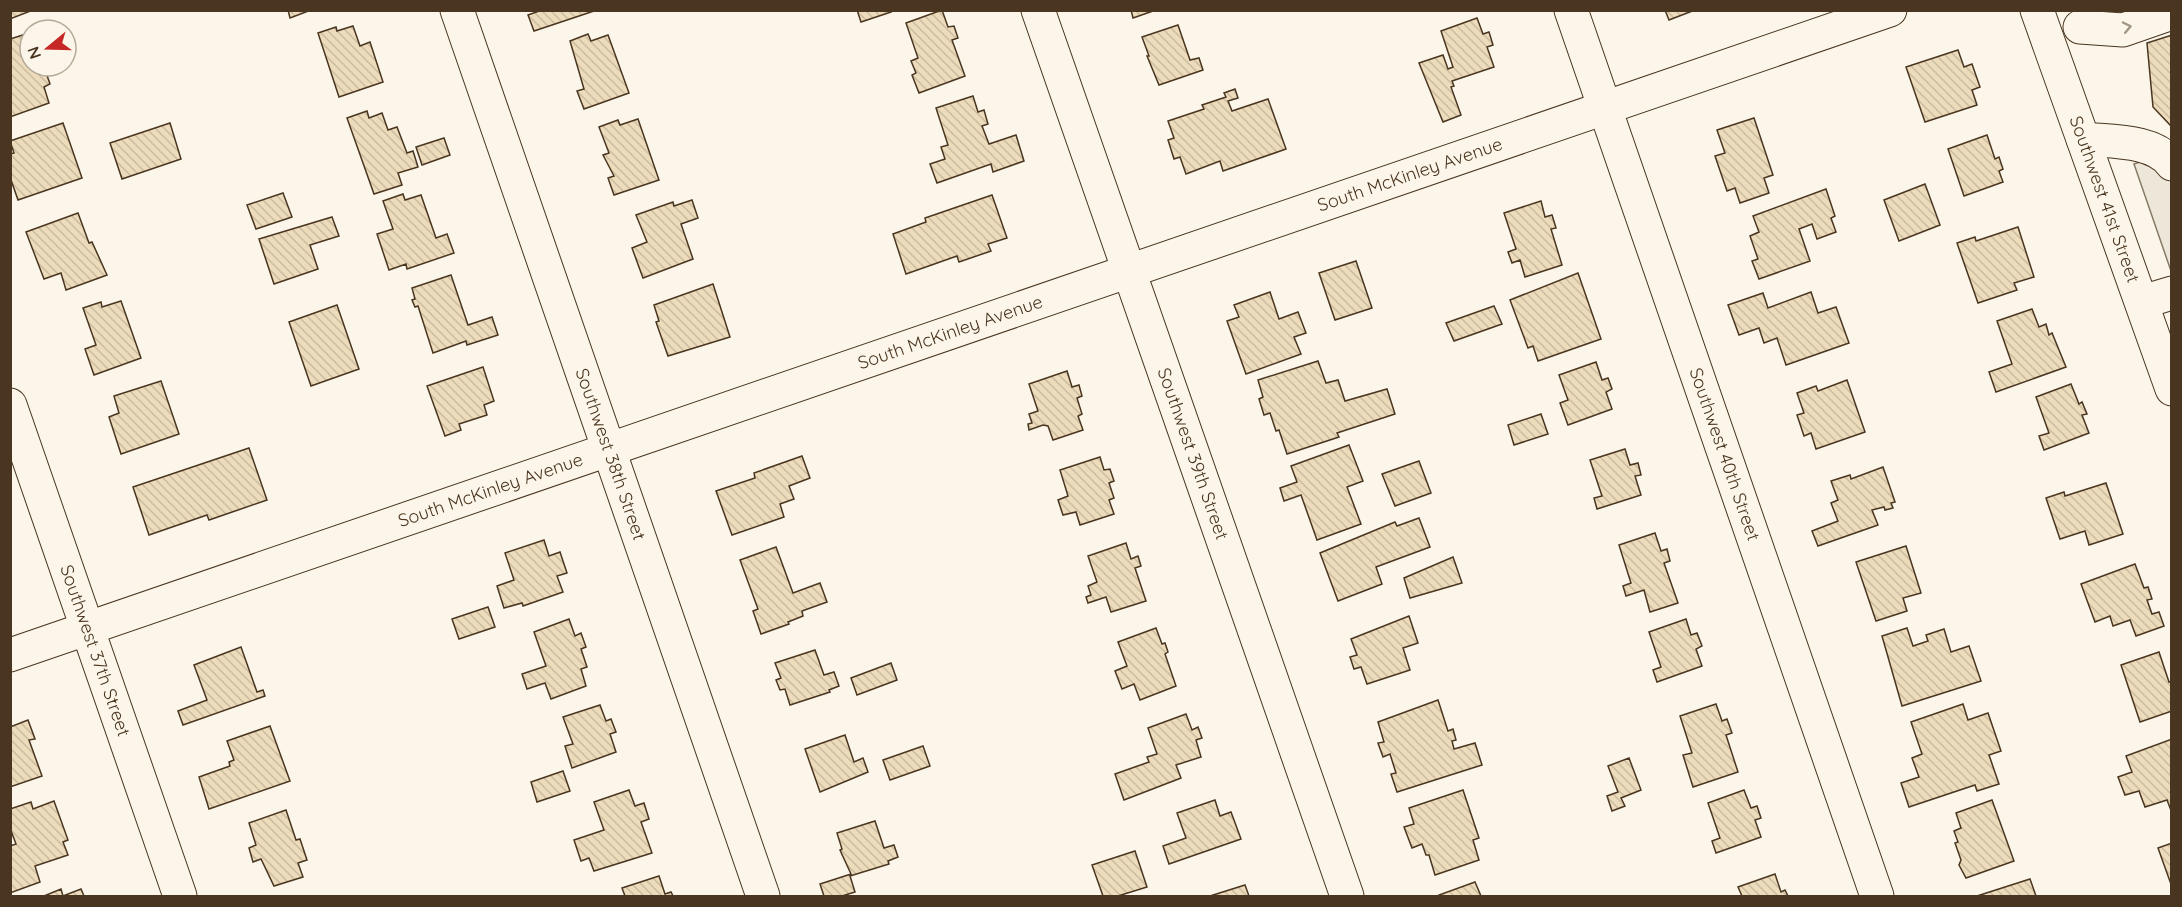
<svg xmlns="http://www.w3.org/2000/svg" width="2182" height="907" font-family="Quicksand,sans-serif">
	<style>
		.parking { fill: #ede7d9; stroke: #887966; stroke-width: 1.5 }
		.building { fill: url(#building-back-hatch); stroke: #4a3520; stroke-width: 1.5 }
		.lines { fill: none; stroke-linecap: round; stroke-linejoin: round }
		.minor-casing { stroke: #4a3520; stroke-width: 35 }
		.minor { stroke: #fbf6e9; stroke-width: 33 }
		.oneway { stroke: #a29684 }
		.labels { text-anchor: middle; stroke-width: 4.5; stroke-linejoin: round; paint-order: stroke }
		.street-label { font-size: 18px; fill: #4a3520; stroke: #fbf6e9 }
	</style>
	<defs>
		<pattern id="building-back-hatch" width="6" height="6" patternUnits="userSpaceOnUse" patternTransform="scale(1.5)"><rect width="6" height="6" fill="#ecdcbc"/><path d="M-1 5l2 2M0 0l6 6M5-1l2 2" fill="none" stroke="#ccbda1"/></pattern>
	</defs>
	<rect width="100%" height="100%" fill="#fbf6e9"/>
	<path class="parking" d="M2171 151V271L2134 164Z"/>
	<g class="building">
		<path d="M10 10H33L10 19Z"/>
		<path d="M288 10H311L290 18Z"/>
		<path d="M542 10H597L534 31 528 15Z"/>
		<path d="M857 10H890L891 12 861 22Z"/>
		<path d="M942 10 948 27 954 26 958 38 952 40 965 76 919 93 912 75 916 73 911 61 918 58 906 23Z"/>
		<path d="M1131 10H1156L1133 18Z"/>
		<path d="M1665 10H1695L1669 20Z"/>
		<path d="M1477 18 1483 34 1489 32 1493 45 1487 47 1494 67 1452 81 1454 86 1451 87 1461 115 1443 122 1419 63 1443 55 1448 69 1453 67 1441 31Z"/>
		<path d="M1178 25 1190 60 1199 58 1203 70 1159 85 1147 56H1149L1142 37Z"/>
		<path d="M353 26 360 46 370 42 383 82 339 97 318 33 336 27 337 31Z"/>
		<path d="M26 34 30 46V66H37L39 72 45 70 50 84 44 87 49 103 10 117V39Z"/>
		<path d="M588 34 591 41 608 35 629 93 584 109 577 91 584 89 570 41Z"/>
		<path d="M2172 35V127L2153 107 2147 43Z"/>
		<path d="M1958 50 1964 67 1972 64 1980 87 1972 90 1977 105 1925 122 1906 67Z"/>
		<path d="M1235 89 1238 98 1228 101 1232 111 1268 99 1286 149 1223 171 1220 161 1186 174 1180 157 1174 159 1168 140 1174 138 1168 121 1204 109 1202 105 1226 97 1224 93Z"/>
		<path d="M973 96 978 112 984 110 988 124 982 126 989 144 1016 135 1024 161 993 172 991 164 937 183 930 164 945 159 941 147 948 145 936 108Z"/>
		<path d="M367 111 369 118 382 113 388 130 397 127 407 153 413 151 418 167 398 173 402 185 374 194 347 118Z"/>
		<path d="M1754 118 1773 175 1764 178 1769 193 1740 203 1735 188 1727 191 1715 156 1725 153 1717 130Z"/>
		<path d="M638 119 659 180 614 195 608 178 614 176 603 155 609 153 599 127 618 120 620 125Z"/>
		<path d="M63 123 82 178 18 200 10 177V154L14 153 10 141Z"/>
		<path d="M170 123 181 159 122 179 110 143Z"/>
		<path d="M1987 135 1995 159 1999 157 2003 169 1999 171 2003 182 1964 196 1948 149Z"/>
		<path d="M444 138 450 155 422 165 416 147Z"/>
		<path d="M1925 184 1940 225 1899 241 1884 200Z"/>
		<path d="M1826 189 1835 216 1831 218 1836 232 1817 239 1812 224 1799 229 1810 261 1759 279 1752 261 1758 259 1750 236 1759 232 1753 216Z"/>
		<path d="M283 193 292 217 256 229 247 205Z"/>
		<path d="M403 194 405 200 421 195 436 238 447 234 454 253 407 269 406 264 389 270 377 234 393 229 383 201Z"/>
		<path d="M992 195 1007 238 988 244 991 251 959 262 957 256 906 274 893 234 926 222 925 218Z"/>
		<path d="M692 200 698 218 681 224 693 259 643 278 632 248 647 242 636 215 673 202 674 206Z"/>
		<path d="M1541 201 1545 217 1552 215 1556 228 1551 229 1562 265 1525 277 1520 260 1512 263 1508 252 1516 249 1504 213Z"/>
		<path d="M78 213 89 243 92 242 107 275 66 290 61 273 44 279 26 232Z"/>
		<path d="M332 217 339 236 310 245 318 269 274 284 259 239Z"/>
		<path d="M2018 227 2034 277 2014 283 2017 290 1978 303 1957 243 1975 237 1976 241Z"/>
		<path d="M1356 261 1372 308 1335 320 1319 273Z"/>
		<path d="M1578 273 1601 339 1538 361 1533 346 1528 348 1510 300Z"/>
		<path d="M451 275 468 325 492 317 498 335 467 345 466 341 433 353 418 306 415 307 412 300 415 299 412 288Z"/>
		<path d="M713 284 730 337 668 356 656 322 659 321 654 305Z"/>
		<path d="M1270 292 1279 319 1298 312 1306 333 1294 337 1301 354 1246 374 1227 321 1239 317 1234 305Z"/>
		<path d="M1811 292 1818 313 1836 307 1849 343 1786 365 1777 338 1764 343 1759 328 1739 335 1728 305 1763 293 1768 308Z"/>
		<path d="M121 301 141 358 94 375 85 349 96 345 83 308 101 302 102 307Z"/>
		<path d="M337 305 359 369 311 386 289 322Z"/>
		<path d="M1494 306 1502 324 1454 341 1446 323Z"/>
		<path d="M2032 309 2039 327 2046 324 2049 335 2052 333 2066 367 1996 392 1989 372 2012 364 1997 321Z"/>
		<path d="M1318 361 1326 383 1338 380 1345 401 1387 389 1395 414 1337 433 1339 437 1287 454 1279 430 1276 431 1270 413 1264 415 1259 399 1263 397 1258 380Z"/>
		<path d="M1596 362 1602 380 1608 378 1612 389 1606 392 1612 409 1568 425 1560 403 1568 400 1559 375Z"/>
		<path d="M483 367 494 401 484 405 487 415 459 424 461 430 445 436 427 386Z"/>
		<path d="M1067 371 1072 387 1079 385 1082 396 1077 398 1082 414 1078 416 1083 430 1053 440 1048 426 1043 425 1029 430 1028 424 1032 423 1029 414 1038 411 1029 384Z"/>
		<path d="M1847 380 1865 432 1816 449 1811 433 1804 436 1797 415 1804 413 1797 393 1816 386 1818 391Z"/>
		<path d="M161 381 179 434 121 454 109 417 119 413 114 396Z"/>
		<path d="M2071 384 2079 404 2082 402 2087 414 2082 415 2089 433 2044 450 2039 436 2049 433 2036 397Z"/>
		<path d="M1541 414 1548 434 1514 445 1508 425Z"/>
		<path d="M1349 445 1363 481 1347 487 1361 524 1317 540 1301 495 1284 501 1280 488 1297 482 1291 466Z"/>
		<path d="M249 448 267 500 209 520 207 515 149 535 133 487Z"/>
		<path d="M1625 449 1630 465 1638 463 1641 475 1635 476 1641 495 1597 509 1594 498 1602 496 1590 460Z"/>
		<path d="M802 456 810 478 789 486 794 499 780 504 784 517 732 535 716 491 755 478 754 473Z"/>
		<path d="M1100 457 1104 470 1110 469 1114 481 1109 483 1114 498 1109 500 1114 514 1080 525 1076 512 1063 515 1058 500 1068 496 1060 470Z"/>
		<path d="M1419 461 1431 493 1395 506 1382 474Z"/>
		<path d="M1883 467 1895 502 1891 503 1893 508 1885 510 1884 507 1872 510 1878 525 1818 546 1812 531 1838 521 1831 503 1838 500 1831 481 1850 475 1851 479Z"/>
		<path d="M2106 483 2123 534 2089 545 2085 531 2060 539 2046 498 2064 492 2065 496Z"/>
		<path d="M1419 518 1430 547 1376 567 1382 584 1338 601 1320 553 1395 522 1397 526Z"/>
		<path d="M1655 533 1661 551 1667 549 1670 561 1664 563 1678 603 1650 612 1644 590 1626 596 1623 586 1631 583 1619 545Z"/>
		<path d="M544 540 549 556 560 552 567 573 557 576 563 592 523 606 522 603 504 608 497 586 514 580 505 553Z"/>
		<path d="M1126 543 1131 559 1138 556 1141 566 1135 568 1146 601 1111 612 1106 597 1088 603 1086 597 1091 595 1088 586 1097 582 1088 556Z"/>
		<path d="M1906 546 1921 593 1903 598 1907 611 1876 621 1856 562Z"/>
		<path d="M776 547 793 593 820 583 827 602 802 611 803 616 788 622 789 624 761 634 753 611 758 609 740 560Z"/>
		<path d="M1453 557 1462 583 1410 598 1404 578Z"/>
		<path d="M2135 564 2144 588 2148 587 2152 599 2147 600 2152 614 2159 612 2164 626 2136 636 2130 620 2113 626 2110 616 2095 622 2081 584Z"/>
		<path d="M488 607 495 627 459 639 452 619Z"/>
		<path d="M1409 616 1418 643 1403 648 1410 670 1367 684 1361 667 1354 669 1350 657 1357 655 1351 639Z"/>
		<path d="M569 619 575 636 581 633 586 647 581 649 587 667 581 669 586 686 551 699 545 683 527 689 522 674 546 666 534 632Z"/>
		<path d="M1686 619 1691 635 1697 633 1702 646 1696 649 1702 666 1657 682 1653 670 1661 667 1649 632Z"/>
		<path d="M1156 628 1162 644 1165 643 1168 652 1165 654 1176 686 1140 700 1134 684 1122 689 1115 671 1127 666 1118 642Z"/>
		<path d="M1907 628 1913 646 1928 641 1926 635 1944 629 1951 652 1969 646 1981 681 1902 706 1882 636Z"/>
		<path d="M241 647 257 692 263 690 265 696 183 725 178 711 207 700 194 665Z"/>
		<path d="M815 650 824 675 834 672 839 686 829 690 830 692 790 705 785 689 780 690 776 680 781 678 775 663Z"/>
		<path d="M2159 652 2169 682 2172 681V711L2140 722 2121 665Z"/>
		<path d="M891 663 897 680 857 695 851 678Z"/>
		<path d="M1438 700 1448 731 1453 729 1456 740 1452 741 1454 749 1475 743 1482 765 1397 792 1391 774 1396 773 1390 754 1383 757 1378 743 1384 742 1378 722Z"/>
		<path d="M1716 704 1722 721 1727 719 1732 733 1726 735 1738 772 1693 787 1683 755 1692 753 1680 716Z"/>
		<path d="M1963 704 1968 720 1988 713 2001 751 1989 755 1999 784 1977 791 1975 785 1909 807 1901 783 1919 777 1912 758 1922 754 1911 722Z"/>
		<path d="M600 705 606 721 611 719 616 732 610 734 616 752 572 768 565 746 573 744 563 717Z"/>
		<path d="M1186 714 1192 730 1198 727 1202 738 1196 740 1201 757 1176 765 1181 778 1124 800 1115 774 1149 762 1147 757 1157 754 1148 728Z"/>
		<path d="M28 720 35 739 29 740 42 776 10 787V727Z"/>
		<path d="M270 726 290 781 209 809 199 777 230 766 229 762 234 760 227 741Z"/>
		<path d="M845 735 854 762 863 758 868 772 820 792 805 749Z"/>
		<path d="M2172 739V813L2167 800 2145 807 2139 791 2125 795 2118 777 2132 772 2126 756Z"/>
		<path d="M923 746 930 766 890 780 883 760Z"/>
		<path d="M1629 758 1641 790 1621 798 1625 806 1612 811 1607 796 1618 792 1608 766Z"/>
		<path d="M563 771 570 791 537 802 531 782Z"/>
		<path d="M629 790 635 806 644 803 649 819 641 822 652 853 594 871 589 858 581 861 574 840 604 830 594 802Z"/>
		<path d="M1463 790 1479 838 1473 840 1479 860 1435 875 1429 855H1426L1422 844 1412 848 1404 827 1414 824 1409 808Z"/>
		<path d="M1744 790 1751 808 1757 806 1761 818 1755 820 1761 837 1716 853 1712 841 1720 838 1708 803Z"/>
		<path d="M1215 800 1220 816 1231 812 1241 839 1169 864 1163 846 1186 838 1177 813Z"/>
		<path d="M1992 800 2014 861 1966 878 1959 865 1961 860 1955 843 1958 842 1954 831 1961 828 1956 813Z"/>
		<path d="M54 801 68 840 63 842 68 855 35 866 40 882 10 893V846L16 844 10 828V809L31 802 33 809Z"/>
		<path d="M286 810 296 840 300 839 307 860 298 863 303 877 274 886 261 859 253 862 249 848 256 845 249 823Z"/>
		<path d="M875 821 884 848 894 845 898 857 888 861 889 864 850 876 855 892 842 896H824L820 884 851 874 840 850 842 849 837 833Z"/>
		<path d="M2172 843V887L2158 848Z"/>
		<path d="M1135 851 1147 887 1118 896H1103L1092 865Z"/>
		<path d="M1775 874 1781 892 1785 890 1788 896H1742L1738 887Z"/>
		<path d="M659 876 665 894 671 892 673 896H625L622 888Z"/>
		<path d="M2030 879 2036 896H1977Z"/>
		<path d="M1475 882 1481 896H1440L1439 895Z"/>
		<path d="M1245 885 1249 896H1210Z"/>
		<path d="M61 889 63 896 81 889 84 896H44Z"/>
	</g>
	<g class="lines">
		<defs>
			<g id="minor">
				<path id="s1" d="M457 10 763 896"/>
				<path id="s2" d="M1038 10 1347 896"/>
				<path id="s3" d="M1571 10 1877 896"/>
				<path id="s4" d="M2037 10 2172 389"/>
				<path d="M2080 27 2123 30 2172 13"/>
				<path d="M2083 139C2110 142 2154 139 2172 164"/>
				<path d="M2142 302 2172 293"/>
				<path id="s5" d="M10 405 180 896"/>
				<path id="s6" d="M10 655 1890 10"/>
			</g>
		</defs>
		<use href="#minor" class="minor-casing"/>
		<use href="#minor" class="minor"/>
	</g>
	<defs><path id="oneway-chevron" d="M-2-3.5L2.5 0L-2 3.5" fill="none" stroke-width="1.6" stroke-linecap="round" stroke-linejoin="round" transform="scale(1.5)"/></defs>
	<use class="oneway" href="#oneway-chevron" transform="translate(2127 27) rotate(-12)"/>
	<g class="labels">
		<g class="street-label">
			<text dy="6" stroke="none"><textPath href="#s6" startOffset="1480">South McKinley Avenue</textPath></text>
			<text dy="6" stroke="none"><textPath href="#s4" startOffset="201">Southwest 41st Street</textPath></text>
			<text dy="6" stroke="none"><textPath href="#s6" startOffset="994">South McKinley Avenue</textPath></text>
			<text dy="6" stroke="none"><textPath href="#s3" startOffset="470">Southwest 40th Street</textPath></text>
			<text dy="6" stroke="none"><textPath href="#s1" startOffset="470">Southwest 38th Street</textPath></text>
			<text dy="6" stroke="none"><textPath href="#s2" startOffset="470">Southwest 39th Street</textPath></text>
			<text dy="6" stroke="none"><textPath href="#s6" startOffset="508">South McKinley Avenue</textPath></text>
			<text dy="6" stroke="none"><textPath href="#s5" startOffset="260">Southwest 37th Street</textPath></text>
		</g>
	</g>
	<rect width="2182" height="907" fill="none" stroke="#4a3520" stroke-width="24"/>
	<g transform="translate(48 48) rotate(251)"><circle r="28" fill="#fbf6e9" stroke="#b4a999" stroke-width="1.5"/>
	<path d="M0-4.5L10 22L0 15L-10 22Z" fill="#c62828"/>
	<text y="-9" font-size="16" font-weight="bold" text-anchor="middle" fill="#4a3520">N</text>
	</g>
</svg>
